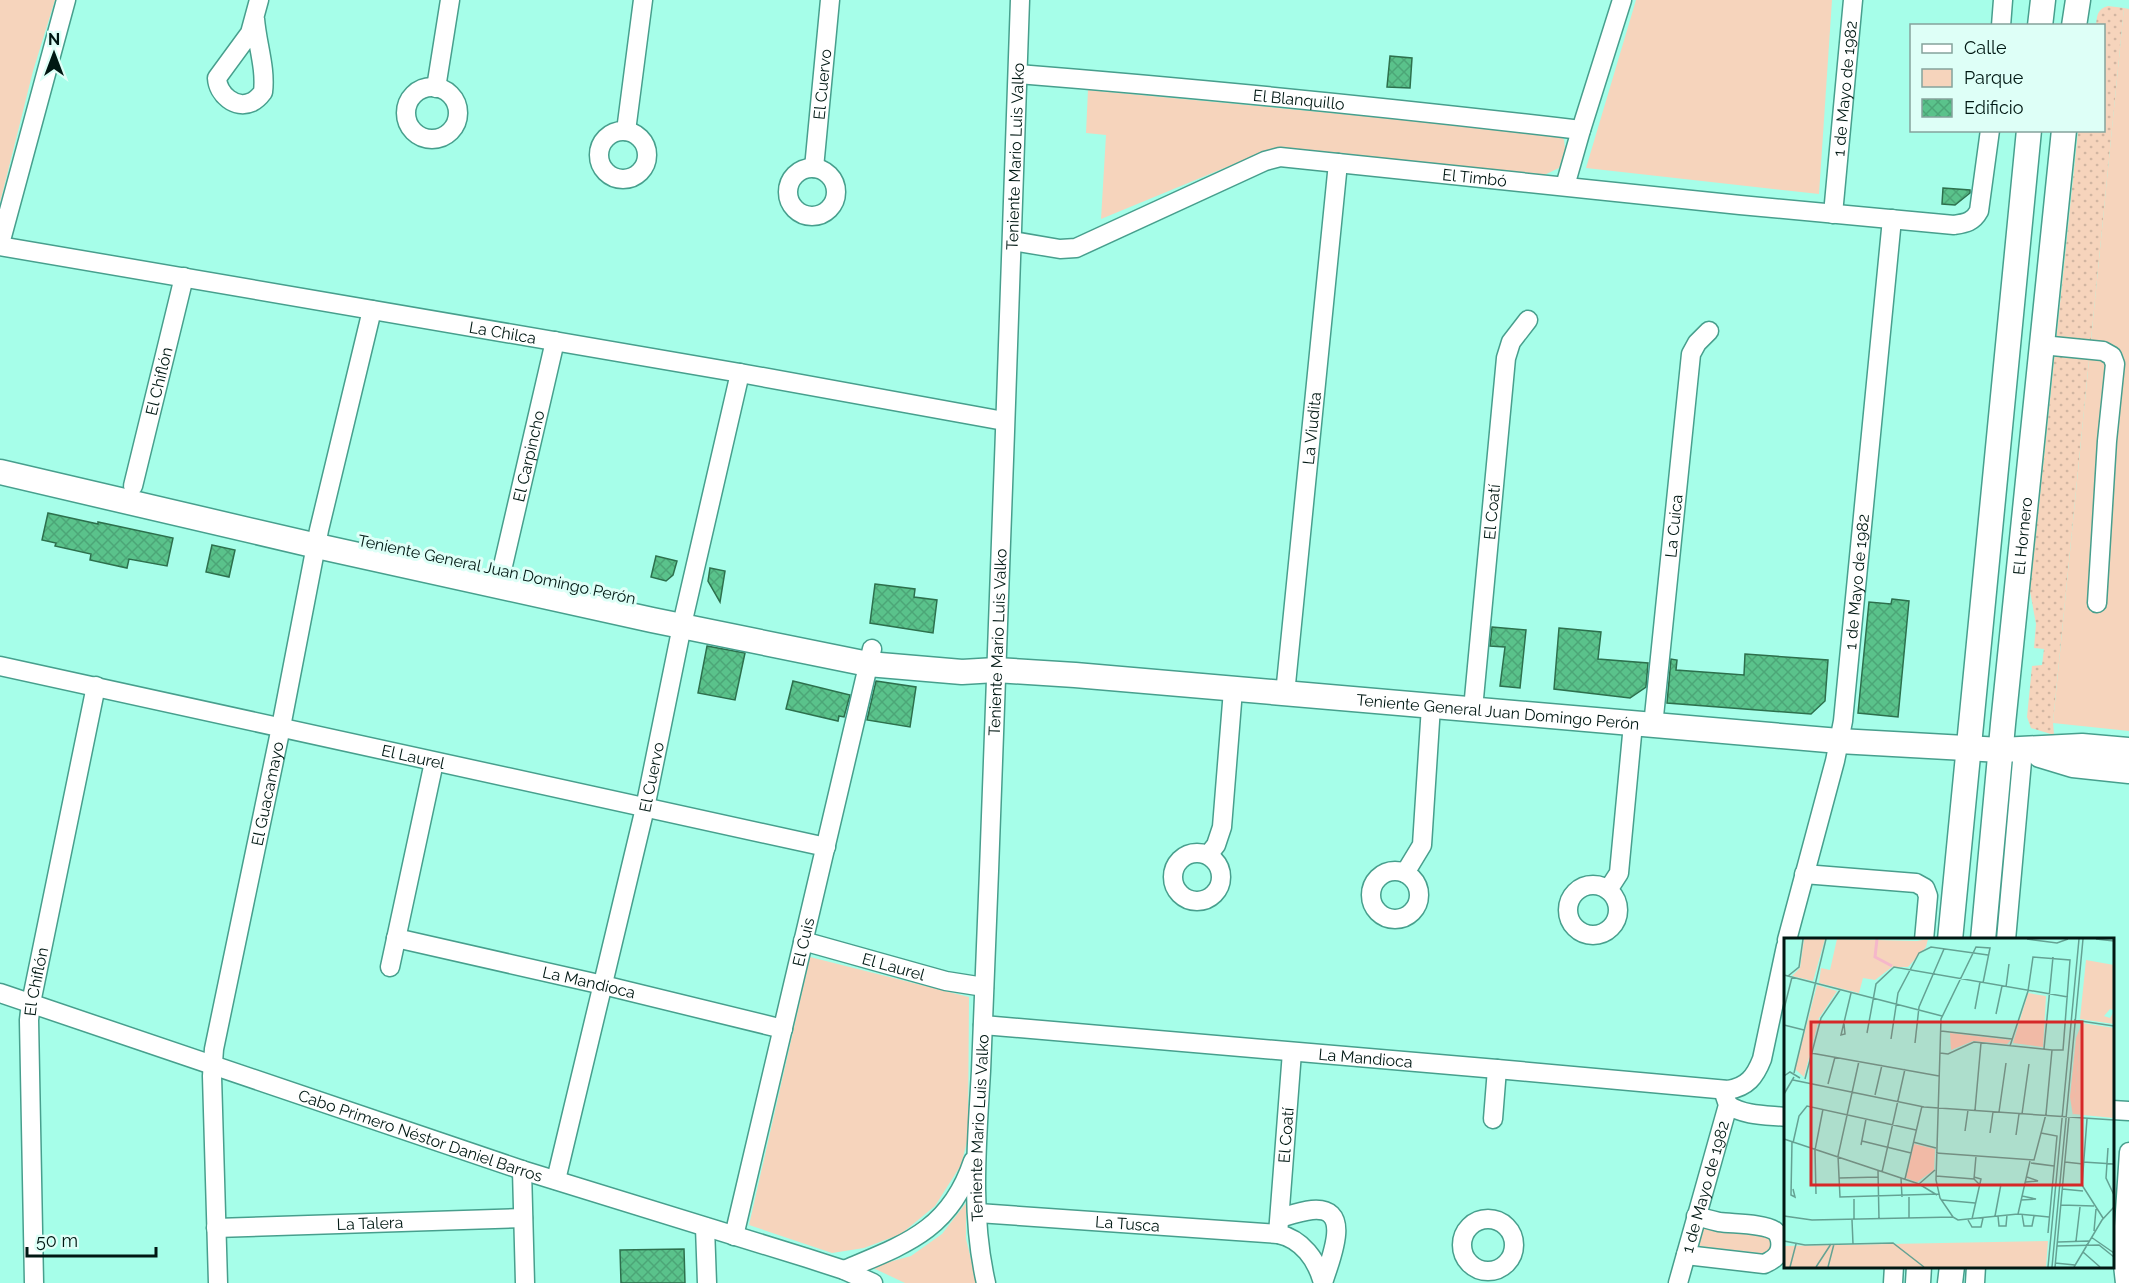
<svg xmlns="http://www.w3.org/2000/svg" width="2129" height="1283" font-family="Raleway,sans-serif">
	<style>
		.grass { fill: url(#grass-dots) }
		.park { fill: #f6d4bc }
		.building { fill: url(#building-cross-hatch); stroke: #2d704d; stroke-width: 1.5 }
		.lines { fill: none; stroke-linecap: round; stroke-linejoin: round }
		.minor-casing { stroke: #479f8d; stroke-width: 21 }
		.major-casing { stroke: #479f8d; stroke-width: 27 }
		.minor { stroke: #fff; stroke-width: 18 }
		.major { stroke: #fff; stroke-width: 24 }
		.labels { text-anchor: middle; stroke-width: 6; stroke-linejoin: round; paint-order: stroke }
		.street-label { font-size: 16px; fill: #001813; stroke: #defff7 }
		.inset-river { fill: none; stroke: #f5b7ca; stroke-width: 3 }
		.inset-road { fill: none; stroke: #64a293; stroke-width: 1.5 }
		.view { fill: #d62828; fill-opacity: 0.15; stroke: #d62828; stroke-width: 3 }
		.inset-edge { fill: none; stroke: #001813; stroke-width: 3 }
	</style>
	<defs>
		<pattern id="grass-dots" width="8" height="8" patternUnits="userSpaceOnUse" patternTransform="scale(1.5)"><rect width="8" height="8" fill="#f6d4bc"/><path d="M2 2h.1M6 6h.1" fill="none" stroke="#d1b5a1" stroke-width="1.8" stroke-linecap="round"/></pattern>
		<pattern id="building-cross-hatch" width="8" height="8" patternUnits="userSpaceOnUse" patternTransform="scale(1.5)"><rect width="8" height="8" fill="#5ac28b"/><path d="M0 0l8 8M0 8l8-8" fill="none" stroke="#4ca677"/></pattern>
	</defs>
	<rect width="100%" height="100%" fill="#a6fee9"/>
	<path class="grass" d="M2108 6 2124 8 2053 722 2054 735 2031 728 2027 717 2032 666 2042 665 2044 649 2034 648 2036 624 2030 591 2078 131 2104 130V26L2096 25C2097 16 2097 9 2108 6Z"/>
	<g class="park">
		<path d="M0 0H55L33 71 0 203Z"/>
		<path d="M1636 0H1832L1819 194 1586 168Z"/>
		<path d="M2124 8 2129 9V731L2053 723Z"/>
		<path d="M1088 90 1554 134 1564 139 1565 150 1559 168 1542 176 1283 148 1268 150 1101 219 1106 135 1086 133Z"/>
		<path d="M810 957 969 997 968 1138 961 1165 935 1206 901 1234 864 1248 832 1253 749 1225Z"/>
		<path d="M966 1203V1239L977 1283H905L871 1267 911 1256 942 1234Z"/>
		<path d="M1701 1226 1749 1230 1772 1238V1247L1767 1253H1759L1699 1246Z"/>
	</g>
	<g class="building">
		<path d="M1390 56 1412 58 1410 88 1387 87Z"/>
		<path d="M1943 188 1970 190V193L1955 205 1942 204Z"/>
		<path d="M48 513 98 524V522L173 538 167 566 129 559 127 568 90 560 91 554 55 546 56 543 42 540Z"/>
		<path d="M212 545 235 550 229 577 206 572Z"/>
		<path d="M656 556 677 561 673 575 666 581 651 577Z"/>
		<path d="M710 568 725 571 720 602 708 581Z"/>
		<path d="M875 584 915 589 914 597 937 600 933 633 870 623Z"/>
		<path d="M1892 599 1909 601 1898 717 1858 713 1869 602 1891 604Z"/>
		<path d="M1492 627 1526 630 1520 688 1500 686 1505 647 1490 646Z"/>
		<path d="M1559 628 1601 632 1598 659 1648 663 1646 687 1630 698 1554 689Z"/>
		<path d="M707 646 745 653 735 700 698 693Z"/>
		<path d="M1745 654 1828 660 1825 701 1811 714 1667 703 1671 659 1677 660 1676 670 1744 675Z"/>
		<path d="M793 681 850 695 844 717 839 716 838 721 786 709Z"/>
		<path d="M876 681 916 687 910 727 867 720Z"/>
		<path d="M684 1249 685 1283H621L620 1250Z"/>
	</g>
	<g class="lines">
		<defs>
			<g id="minor">
				<path d="M255 19C257 44 266 68 263 92 260 96 256 100 252 102 235 110 218 94 217 78L250 33 259 0"/>
				<path d="M2001 26 2003 0"/>
				<path id="s1" d="M1018 74C1206 89 1393 108 1581 130"/>
				<circle cx="432" cy="113" r="26"/>
				<path d="M436 88 450 0"/>
				<path d="M626 131 643 0"/>
				<circle cx="623" cy="155" r="24"/>
				<path id="s2" d="M814 168 830 0"/>
				<circle cx="812" cy="192" r="24"/>
				<path d="M1565 186 1581 130 1622 0"/>
				<path id="s3" d="M1833 214 1853 0"/>
				<path id="s4" d="M1013 241 1060 249 1076 248 1265 161 1280 157 1740 205 1954 225C1966 223 1973 222 1979 211L1990 130"/>
				<path d="M0 244 66 0"/>
				<path id="s5" d="M0 246 740 373 1004 421"/>
				<path d="M2042 345 2103 351 2112 356 2115 364 2107 441 2097 603"/>
				<path id="s6" d="M133 486 184 277"/>
				<path id="s7" d="M502 570 555 341"/>
				<path id="s8" d="M0 666 826 847"/>
				<path id="s9" d="M1285 694 1338 163"/>
				<path id="s10" d="M1473 709 1506 358 1511 342 1528 320"/>
				<path id="s11" d="M1653 726 1691 354 1697 343 1709 331"/>
				<circle cx="1197" cy="877" r="24"/>
				<path d="M1208 855 1216 845 1222 827 1233 690"/>
				<circle cx="1395" cy="895" r="24"/>
				<path d="M1405 873 1422 845 1431 706"/>
				<path d="M1804 874 1916 883 1925 888 1928 896 1924 940"/>
				<circle cx="1593" cy="910" r="25"/>
				<path d="M1608 890 1619 873 1633 724"/>
				<path id="s12" d="M396 938 603 985 783 1029"/>
				<path id="s13" d="M1787 940 1835 761 1843 721 1892 219"/>
				<path d="M2006 940 2023 750"/>
				<path id="s14" d="M803 941 946 981 984 987"/>
				<path d="M390 967 434 762"/>
				<path id="s15" d="M0 993 522 1170 807 1258 844 1270 873 1283"/>
				<path id="s16" d="M983 1025 1497 1069 1728 1090C1747 1087 1755 1077 1762 1059L1786 946"/>
				<path d="M1728 1105C1745 1116 1766 1115 1786 1117"/>
				<path d="M2112 1110 2129 1111"/>
				<path d="M1493 1119 1497 1069"/>
				<path d="M522 1170 525 1283"/>
				<path id="s17" d="M556 1180 645 808 684 616 740 373"/>
				<path id="s18" d="M978 1213 1278 1234C1302 1239 1317 1260 1323 1283"/>
				<path d="M1280 1218C1290 1215 1302 1211 1312 1210 1355 1206 1329 1262 1323 1283"/>
				<circle cx="1488" cy="1245" r="26"/>
				<path d="M705 1227 707 1283"/>
				<path id="s19" d="M216 1228 523 1218"/>
				<path id="s20" d="M1278 1234 1292 1052"/>
				<path id="s21" d="M734 1236 872 649"/>
				<path d="M1686 1255 1764 1264C1771 1261 1779 1257 1780 1248 1781 1243 1780 1235 1775 1231 1763 1223 1733 1224 1719 1222 1711 1220 1703 1218 1696 1216"/>
				<path d="M844 1270C906 1244 950 1230 973 1161"/>
				<path id="s22" d="M34 1283 29 1020 31 1003 96 686"/>
				<path id="s23" d="M218 1283 212 1076 214 1049 281 727 319 530 372 310"/>
				<path id="s24" d="M986 1283C970 1214 977 1141 981 1071 984 1004 986 937 989 871 999 581 1011 290 1020 0"/>
				<path id="s25" d="M1678 1283 1728 1105 1723 1090"/>
				<path d="M1893 1283 1894 1266"/>
				<path d="M1975 1283 1976 1266"/>
				<path d="M2125 1283 2122 1256 2129 1152"/>
			</g>
			<g id="major">
				<path d="M2040 26 2043 0"/>
				<path d="M2074 26 2078 0"/>
				<path id="s26" d="M0 472 317 546 652 620 868 664 962 672 996 670 1075 675 1839 741 2001 750 2082 746 2129 750"/>
				<path d="M2040 755 2073 765 2129 771"/>
				<path d="M1950 940 2029 130"/>
				<path id="s27" d="M1983 940 2003 724 2064 130"/>
				<path d="M1918 1283 1919 1266"/>
				<path d="M1950 1283 1952 1266"/>
			</g>
		</defs>
		<use href="#minor" class="minor-casing"/>
		<use href="#major" class="major-casing"/>
		<use href="#minor" class="minor"/>
		<use href="#major" class="major"/>
	</g>
	<g class="labels">
		<g class="street-label">
			<text dy="6" stroke="none"><textPath href="#s2" startOffset="84">El Cuervo</textPath></text>
			<text dy="6" stroke="none"><textPath href="#s3" startOffset="126">1 de Mayo de 1982</textPath></text>
			<text dy="6" stroke="none"><textPath href="#s1" startOffset="282">El Blanquillo</textPath></text>
			<text dy="6" stroke="none"><textPath href="#s24" startOffset="1128">Teniente Mario Luis Valko</textPath></text>
			<text dy="6" stroke="none"><textPath href="#s4" startOffset="483">El Timbó</textPath></text>
			<text dy="6" stroke="none"><textPath href="#s5" startOffset="510">La Chilca</textPath></text>
			<text dy="6" stroke="none"><textPath href="#s6" startOffset="108">El Chiflón</textPath></text>
			<text dy="6" stroke="none"><textPath href="#s9" startOffset="267">La Viudita</textPath></text>
			<text dy="6" stroke="none"><textPath href="#s7" startOffset="117">El Carpincho</textPath></text>
			<text dy="6" stroke="none"><textPath href="#s10" startOffset="198">El Coatí</textPath></text>
			<text dy="6" stroke="none"><textPath href="#s11" startOffset="201">La Cuica</textPath></text>
			<text dy="6" stroke="none"><textPath href="#s27" startOffset="406">El Hornero</textPath></text>
			<text transform="translate(497 569) rotate(12)" y="6">Teniente General Juan Domingo Perón</text>
			<text dy="6" stroke="none"><textPath href="#s13" startOffset="366">1 de Mayo de 1982</textPath></text>
			<text dy="6" stroke="none"><textPath href="#s24" startOffset="642">Teniente Mario Luis Valko</textPath></text>
			<text dy="6" stroke="none"><textPath href="#s26" startOffset="1521">Teniente General Juan Domingo Perón</textPath></text>
			<text dy="6" stroke="none"><textPath href="#s8" startOffset="423">El Laurel</textPath></text>
			<text dy="6" stroke="none"><textPath href="#s17" startOffset="414">El Cuervo</textPath></text>
			<text dy="6" stroke="none"><textPath href="#s23" startOffset="495">El Guacamayo</textPath></text>
			<text dy="6" stroke="none"><textPath href="#s21" startOffset="302">El Cuis</textPath></text>
			<text dy="6" stroke="none"><textPath href="#s14" startOffset="94">El Laurel</textPath></text>
			<text dy="6" stroke="none"><textPath href="#s22" startOffset="302">El Chiflón</textPath></text>
			<text dy="6" stroke="none"><textPath href="#s12" startOffset="198">La Mandioca</textPath></text>
			<text dy="6" stroke="none"><textPath href="#s16" startOffset="384">La Mandioca</textPath></text>
			<text dy="6" stroke="none"><textPath href="#s24" startOffset="156">Teniente Mario Luis Valko</textPath></text>
			<text dy="6" stroke="none"><textPath href="#s15" startOffset="444">Cabo Primero Néstor Daniel Barros</textPath></text>
			<text dy="6" stroke="none"><textPath href="#s20" startOffset="99">El Coatí</textPath></text>
			<text dy="6" stroke="none"><textPath href="#s25" startOffset="100">1 de Mayo de 1982</textPath></text>
			<text dy="6" stroke="none"><textPath href="#s19" startOffset="154">La Talera</textPath></text>
			<text dy="6" stroke="none"><textPath href="#s18" startOffset="150">La Tusca</textPath></text>
		</g>
	</g>
	<g transform="translate(1784 938)">
		<rect width="330" height="330" fill="#a6fee9"/>
		<path d="M302 22 330 27 329 72 326 71 320 78 326 80 329 75 330 86 296 81ZM298 85 289 178 286 159 292 100Z" fill="#f6d4bc"/>
		<path d="M20 1H41L29 43 8 38 16 30ZM53 1 133 3 144 1 142 9 124 29H108L91 42 79 40 75 55 35 45 37 30 46 32ZM33 47 53 53 35 80 20 139 11 131ZM244 55 262 58 259 109 229 105ZM298 85 330 90V180L289 176ZM166 95 226 102V103L223 106 189 103 167 112ZM130 206 151 211 150 232 133 244 122 240ZM264 303 262 329H0V308Z" fill="#f6d4bc"/>
		<path class="inset-river" d="M93 1 91 19 108 28"/>
		<path class="inset-road" d="M243 1 273 5 284 1M312 1 330 3M0 37 158 78M4 38 15 29 19 1M222 49 225 26M0 71 8 39M191 71 196 44M212 76 218 48M290 82 330 88M60 86 61 96 57 97 67 55M0 87 20 92M157 93 228 101M83 95 92 46 110 29 284 59M107 101 114 55 135 15 147 9 204 17M131 105 135 69 160 11M260 111 269 19M27 115 155 138M156 115 164 116 190 104 249 110 268 112H279L286 22 249 19 244 53 226 108M75 123 54 218 56 259 155 256M10 135 42 1M0 138 6 134 16 140M21 141 37 80 56 52M9 142 140 169 330 182M44 146 51 119M0 156 10 139M91 157 98 127M191 172 197 105M215 174 222 125M238 176 245 126M303 181 298 247 319 280M181 193 184 172M206 195 209 174M257 195 273 198 264 295M232 197 235 176M0 201 135 246 153 257M78 203 127 215M8 204 7 257 11 259 9 251M129 204 152 210M9 205 15 178 23 168 132 192M77 207 82 181M324 210 322 240 330 257M152 215 250 222 262 176 268 112M192 218 190 241 195 246M281 224 299 226M299 224 330 226M247 225 270 228M94 233 95 281M98 234 121 131M152 238 190 241M55 240 94 239M117 240 118 259M121 241 138 168M242 244 254 243 243 239M135 246 151 232M278 251 299 253M32 256 31 212 39 171M125 259V280M70 261V282M158 262 191 265M237 262 252 261 238 258M277 267 310 268M234 276 246 223M238 276 240 288H248L250 278M0 278 28 282 169 279 174 282 234 276 265 279M211 278 217 246M214 278 215 288H222L223 277M169 279 156 260 152 242 157 81 192 9 206 10 199 45M188 281 197 241 190 239M68 282 69 306M184 282 188 289H197L199 280M310 293 312 271M307 299 330 315M0 303 21 307 109 305 140 329M292 303 296 269M274 304 305 303M273 308 315 307 330 319M299 314 316 329M271 325 291 327M6 329 12 306M32 329 47 306M44 329 50 306M264 329 295 1M268 329 299 1M271 329 285 179M290 329 318 282 330 269"/>
		<path class="view" d="M27 84H298V247H27Z"/>
		<rect width="330" height="330" class="inset-edge"/>
	</g>
	<rect x="1910" y="24" width="195" height="108" fill="#defff7" stroke="#85a39c" stroke-width="1.5"/>
	<rect x="1922" y="44" width="30" height="9" fill="#ffffff" stroke="#85a39c" stroke-width="1.5"/>
	<text x="1964" y="54" font-size="18" fill="#001813">Calle</text>
	<rect x="1922" y="69" width="30" height="18" fill="#f6d4bc" stroke="#85a39c" stroke-width="1.5"/>
	<text x="1964" y="84" font-size="18" fill="#001813">Parque</text>
	<rect x="1922" y="99" width="30" height="18" fill="url(#building-cross-hatch)" stroke="#85a39c" stroke-width="1.5"/>
	<text x="1964" y="114" font-size="18" fill="#001813">Edificio</text>
	<g transform="translate(54 54)" stroke="#defff7" stroke-width="4.5" paint-order="stroke">
	<path d="M0-4.5L10 22L0 15L-10 22Z" fill="#001813"/>
	<text y="-9" font-size="16" font-weight="bold" text-anchor="middle" fill="#001813">N</text>
	</g>
	<path d="M27 1247v9h129v-9" fill="none" stroke="#001813" stroke-width="3"/>
	<text x="36" y="1247" font-size="18" fill="#001813" stroke="#defff7" stroke-width="4.5" paint-order="stroke">50 m</text>
</svg>
